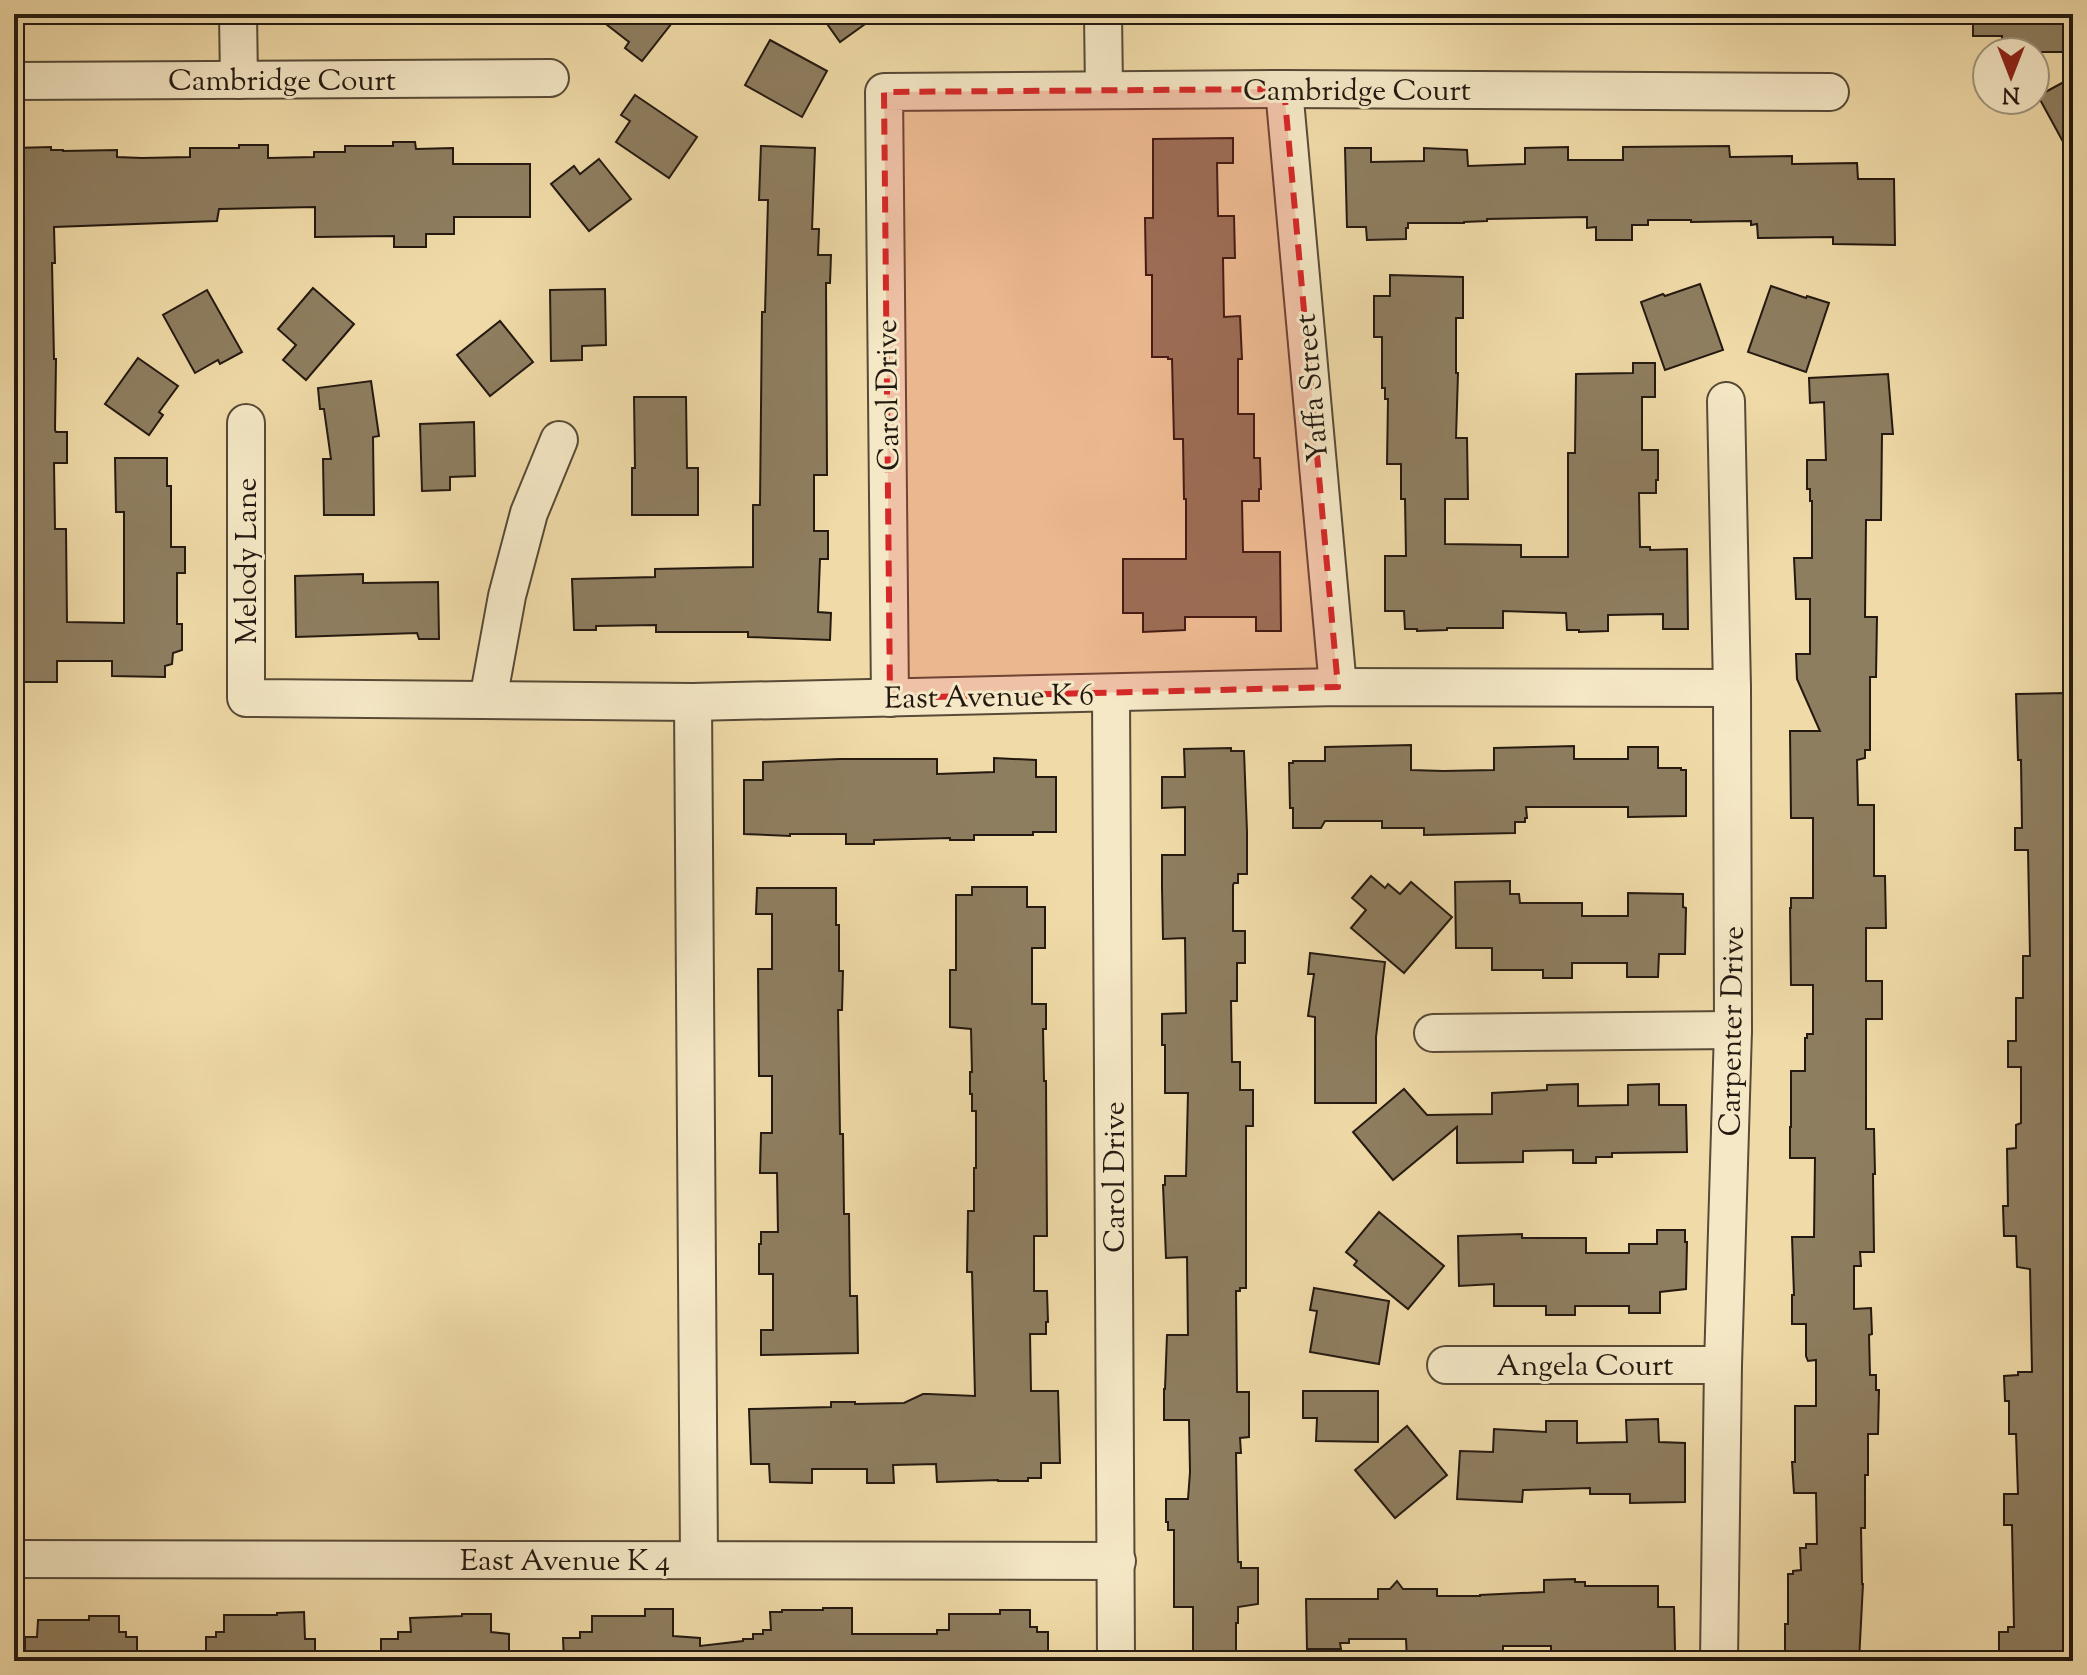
<svg xmlns="http://www.w3.org/2000/svg" width="2087" height="1675" font-family="'Sorts Mill Goudy',serif">
	<style>
		.building { fill: #8e7e60; stroke: #241911; stroke-width: 2 }
		.lines { fill: none; stroke-linecap: round; stroke-linejoin: round }
		.minor-casing { stroke: #574a37; stroke-width: 40 }
		.minor { stroke: #f5e8c6; stroke-width: 36 }
		.marked { fill: #d62828; fill-opacity: 0.2; stroke: #d62828; stroke-width: 6; stroke-dasharray: 16 10; stroke-linejoin: round }
		.labels { text-anchor: middle; stroke-width: 6; stroke-linejoin: round; paint-order: stroke }
		.street-label { font-size: 30px; fill: #241911; stroke: #f5e8c6 }
	</style>
	<rect width="100%" height="100%" fill="#f0dba8"/>
	<filter id="stains"><feTurbulence type="fractalNoise" baseFrequency=".0025" numOctaves="4"/><feColorMatrix values="0 0 0 0 .2 0 0 0 0 .09 0 0 0 0 .02 0 0 0 .5 -.17"/></filter>
	<radialGradient id="worn" r=".72"><stop offset=".6" stop-color="#630" stop-opacity="0"/><stop offset="1" stop-color="#630" stop-opacity=".3"/></radialGradient>
	<g class="building">
		<path d="M593 14H679L642 61 625 48 629 42Z"/>
		<path d="M820 14H879L840 42Z"/>
		<path d="M1973 14H2073V52H2023V40L2002 41V36H1973Z"/>
		<path d="M770 40 827 71 802 117 745 85Z"/>
		<path d="M2073 77V160L2038 96Z"/>
		<path d="M635 95 697 137 669 178 616 142 630 121 621 115Z"/>
		<path d="M1233 138V163H1217L1218 216H1234L1235 258H1223L1224 317 1240 316 1242 359H1238V414H1254V458H1260L1261 489H1259V501H1242L1243 552H1280L1281 631H1256V617H1185V630L1143 632V613H1123V559H1186V499H1184L1183 439H1174L1172 359H1168V357H1152V275H1146L1145 218H1153V139Z"/>
		<path d="M393 142H415L416 149 453 148V164H530V217H454V234H426V247H394V236L315 237V207L219 209 217 221 54 227 55 263H52L54 359H56L55 430 56 432H67V463H54L55 529H66L67 622 124 623V512H116L115 458H167V486H171V547H185V573H177V624H182V650L173 653 172 664 165 666V677L112 676V661H57V682H14V148L51 147V150H63V151L117 150V157L142 158 190 157V148H239V145H268V158L314 157V152H345V146H393Z"/>
		<path d="M761 146 815 148 812 229H819L818 255H831L830 283H826L827 475H814V531H828V559H820L818 612 831 613 830 640 748 637V632H656V625L596 626V630H574L572 579 655 577V569L753 567V505H760L762 312H765L768 200H759Z"/>
		<path d="M1729 146 1730 157 1792 156V164L1857 163 1858 179H1894L1895 245 1833 244V237L1758 238 1757 224 1751 225V221L1691 222V220H1648V225H1632V240H1596V227L1587 228V217L1487 219V221L1464 222V223H1408V228H1406V239L1367 240 1366 227H1347L1345 148H1371V162L1424 161V148L1467 150 1468 166 1525 164V148L1568 147V160H1623V147Z"/>
		<path d="M599 159 631 199 589 231 551 184 574 166 580 174Z"/>
		<path d="M1390 275 1463 277V318H1456V373H1458L1456 438H1467L1468 499H1445V544L1521 545V557H1568V453H1575L1576 374 1633 373V363H1655V397H1642V450H1658V480H1656V493H1639L1640 547H1650V550L1687 549 1688 629H1663V614L1608 615V631L1579 632V630H1567L1566 613 1503 611V628H1447V630L1417 631V629H1405L1404 611H1385V556H1406L1405 499H1401V464H1387L1388 399H1385V388H1382V337H1374V296H1390Z"/>
		<path d="M1700 284 1723 350 1665 370 1641 302 1663 294 1665 296Z"/>
		<path d="M1771 286 1806 298 1807 296 1829 303 1806 372 1748 352Z"/>
		<path d="M313 288 354 324 306 380 283 360 296 345 278 329Z"/>
		<path d="M605 289 606 345 582 346V360L551 361 550 290Z"/>
		<path d="M207 290 242 352 220 364 218 360 195 373 163 315Z"/>
		<path d="M500 321 533 362 490 396 457 355Z"/>
		<path d="M138 358 178 386 159 412 163 415 149 435 105 404Z"/>
		<path d="M1888 374 1893 434H1882L1881 520H1866L1865 617H1877L1876 677H1870V750H1865V758L1857 760 1858 805H1874V876H1885L1886 928H1866V981H1882V1019H1866V1129H1874L1875 1174H1873L1874 1252H1860L1861 1266H1854V1309L1871 1308 1872 1334 1869 1335 1870 1375H1876V1390H1879L1878 1434H1868V1475H1865V1528H1861L1862 1584H1863L1859 1661H1800L1801 1658H1785V1624H1788V1574H1793V1571L1801 1570 1800 1548H1806V1544H1817L1816 1493H1794L1792 1462H1795V1406H1816V1360L1808 1361 1806 1356V1324H1792V1295H1794L1792 1237H1814L1815 1158H1790V1127H1791V1071H1805V1038H1807V1034H1813V985H1791L1790 908H1791V898H1813V818H1791L1790 731H1820L1797 679 1796 654H1810V599H1796L1794 558H1812V501H1810V489H1807V460H1826L1824 402 1810 403 1809 378Z"/>
		<path d="M371 381 379 436 373 437 374 515H324L323 459H331L324 409H320L318 388Z"/>
		<path d="M634 397H686L687 468H698V515H632V468H635Z"/>
		<path d="M474 422 475 476 450 477V490L422 491 420 424Z"/>
		<path d="M363 574V583L438 582 439 639H419L417 633 296 637 295 576Z"/>
		<path d="M2065 693 2066 729H2073V816H2067V862H2073V985H2068L2069 1060H2073V1153H2068V1188L2069 1237H2073V1359H2070L2071 1405H2073V1492H2070L2071 1547H2073V1661H1999V1632H2008V1627H2014L2012 1525H2004V1494H2018L2016 1434H2009V1401H2005L2004 1376 2018 1375V1372H2032L2030 1269 2017 1267 2016 1236H2004L2003 1206H2008L2007 1149 2016 1148V1125L2021 1123V1067H2008V1041H2016V998H2023V956H2030L2028 850H2015V828H2022L2021 760H2018L2016 694Z"/>
		<path d="M1411 745V770L1443 771 1494 770V748L1574 746V759H1628V747H1658V768H1681V770H1686V816L1628 817V807H1526L1527 818H1525V822H1515V833L1424 835V828H1382V821H1325L1321 828H1293V808H1290L1289 763H1293V761H1325V747Z"/>
		<path d="M1231 748V751H1244L1247 832V874H1238V883H1234L1233 885V931H1245V963H1237V1001H1231L1232 1062H1240V1090H1253V1126H1246V1288H1240V1291H1236L1237 1392H1249V1437L1240 1438 1241 1453H1236L1238 1562H1241V1568H1258V1604L1238 1607V1623H1236V1661H1193V1607H1174V1530H1168V1522H1166V1499H1188L1190 1472 1189 1420H1164V1389H1165L1167 1335H1188L1187 1257 1166 1258 1163 1185H1165V1176H1186L1188 1093H1165V1045H1162V1014L1186 1013 1185 938 1163 939 1162 887V855H1185V807L1162 808V777H1185L1184 749Z"/>
		<path d="M994 758 1036 760V777H1056V832H1033V835H974V840H950V838L874 840V844H846V834H790V836L744 834V780H763V762L840 759H937V774L994 772Z"/>
		<path d="M1371 876 1385 888 1388 884 1400 894 1411 882 1452 917 1404 973 1351 928 1366 910 1352 898Z"/>
		<path d="M1510 881V894H1519L1520 903H1582V916H1628V893L1683 894V907L1686 908 1685 954H1659L1658 977H1627V963H1572V978H1543V970H1492V948H1456L1455 882Z"/>
		<path d="M972 887H1027V907H1045V948H1032V1004H1046V1029H1043L1044 1081H1046L1047 1236H1034V1291H1047L1048 1322H1046V1334H1030L1031 1391H1058L1060 1463H1041V1478H1028V1481H998V1480L937 1482 936 1464 893 1465 894 1483H867V1469H812V1483L770 1482 769 1464H751L749 1409 831 1407V1402H855V1404L904 1403 923 1394H928L975 1396 972 1272H967L968 1211H974V1168H976V1111H972V1094H970V1072H972L971 1029 950 1027V970H956V895H972Z"/>
		<path d="M757 888H836V925H839V971H843L842 1010H838L840 1134H843L844 1214H849L850 1296H857L858 1353 761 1355V1330H773V1274H759V1244H761V1232H778L777 1173H760L761 1133H772V1076H759L758 969H772V914H756Z"/>
		<path d="M1310 953 1385 962 1376 1037V1103H1315V1017L1308 1016 1314 974H1308Z"/>
		<path d="M1578 1084V1106L1628 1105V1085L1659 1084V1105H1686L1687 1152 1612 1153V1157H1596V1163H1573V1150L1523 1151V1162L1457 1163V1127L1393 1180 1353 1132 1404 1089 1427 1115 1492 1114V1093L1547 1090V1085Z"/>
		<path d="M1379 1212 1444 1266 1408 1309 1354 1265 1357 1261 1346 1252Z"/>
		<path d="M1657 1230H1685V1242H1687L1686 1289 1660 1292V1313H1629V1306H1575V1315H1546V1306H1494V1284L1459 1286 1458 1236 1522 1234V1238H1586V1253H1629V1244H1657Z"/>
		<path d="M1314 1288 1389 1301 1379 1364 1310 1352 1317 1311 1310 1310Z"/>
		<path d="M1303 1391H1378V1442L1316 1441 1317 1418H1303Z"/>
		<path d="M1658 1419 1659 1442 1685 1443V1502L1630 1503V1494H1590V1488L1523 1490 1522 1502 1457 1499 1460 1451 1493 1452 1494 1429 1546 1432V1421H1577V1443L1627 1442 1626 1420Z"/>
		<path d="M1407 1426 1447 1475 1395 1518 1355 1470Z"/>
		<path d="M1575 1579V1582H1585V1586H1658V1607H1674L1675 1651H1657V1661H1551V1646H1503V1654H1493V1661H1407L1406 1639H1349V1643H1340L1341 1649H1307L1306 1599H1378V1589H1390L1397 1581 1403 1589H1437V1596H1480V1595L1544 1592V1580Z"/>
		<path d="M823 1608H852V1634H937V1630H949V1614H1000V1610H1030V1627H1037V1632H1048V1661H564L563 1638H580V1632H592V1616H645V1609H673V1636L700 1638V1646L743 1641V1639H753V1634H763V1630H771L770 1612H782V1610H823Z"/>
		<path d="M304 1612 305 1639H315V1661H206V1637H216V1632H224V1615H277V1613Z"/>
		<path d="M462 1614H491V1632L509 1634V1661H381V1639H398V1632H411L410 1618 462 1616Z"/>
		<path d="M89 1616H119V1632H126V1637H137V1661H25V1637H37L38 1620H89Z"/>
	</g>
	<g class="lines">
		<defs>
			<g id="minor">
				<path d="M238 14 239 80"/>
				<path d="M1103 14 1104 90"/>
				<path d="M14 81 550 78"/>
				<path d="M1284 89 1338 687"/>
				<path d="M246 423V698L693 702 1338 687 1732 688"/>
				<path d="M1111 694 1116 1661"/>
				<path d="M890 698 884 92 1284 89 1830 92"/>
				<path d="M488 700 507 596 529 513 559 440"/>
				<path d="M693 702 699 1560"/>
				<path d="M1433 1033 1733 1030"/>
				<path d="M1446 1365H1723"/>
				<path d="M14 1559 1117 1561"/>
				<path d="M1719 1661 1723 1365 1733 1030 1732 688 1726 401"/>
			</g>
		</defs>
		<use href="#minor" class="minor-casing"/>
		<use href="#minor" class="minor"/>
	</g>
	<path class="marked" d="M1284 89 1338 687 890 698 884 92Z"/>
	<g class="labels">
		<g class="street-label">
			<text x="282" y="90">Cambridge Court</text>
			<text x="1357" y="100">Cambridge Court</text>
			<text transform="translate(1311 388) rotate(-95)" y="10">Yaffa Street</text>
			<text transform="translate(887 395) rotate(-91)" y="10">Carol Drive</text>
			<text transform="translate(246 561) rotate(-90)" y="10">Melody Lane</text>
			<text transform="translate(989 696) rotate(-1)" y="10">East Avenue K 6</text>
			<text transform="translate(1731 1031) rotate(-89)" y="10">Carpenter Drive</text>
			<text transform="translate(1114 1177) rotate(-90)" y="10">Carol Drive</text>
			<text x="1585" y="1375">Angela Court</text>
			<text x="565" y="1570">East Avenue K 4</text>
		</g>
	</g>
	<rect width="2087" height="1675" fill="none" stroke="#f0dba8" stroke-width="48"/>
	<rect x="16" y="16" width="2055" height="1643" fill="none" stroke="#241911" stroke-width="4"/>
	<rect x="24" y="24" width="2039" height="1627" fill="none" stroke="#241911" stroke-width="2"/>
	<g transform="translate(2011 76) rotate(180)"><circle r="38" fill="#f5e8c6" stroke="#a1957e" stroke-width="2"/>
	<path d="M0-6L14 30L0 20L-14 30Z" fill="#8f2418"/>
	<text y="-12" font-size="22" font-weight="bold" text-anchor="middle" fill="#241911">N</text>
	</g>
	<rect width="100%" height="100%" filter="url(#stains)"/>
	<rect width="100%" height="100%" fill="url(#worn)"/>
</svg>
